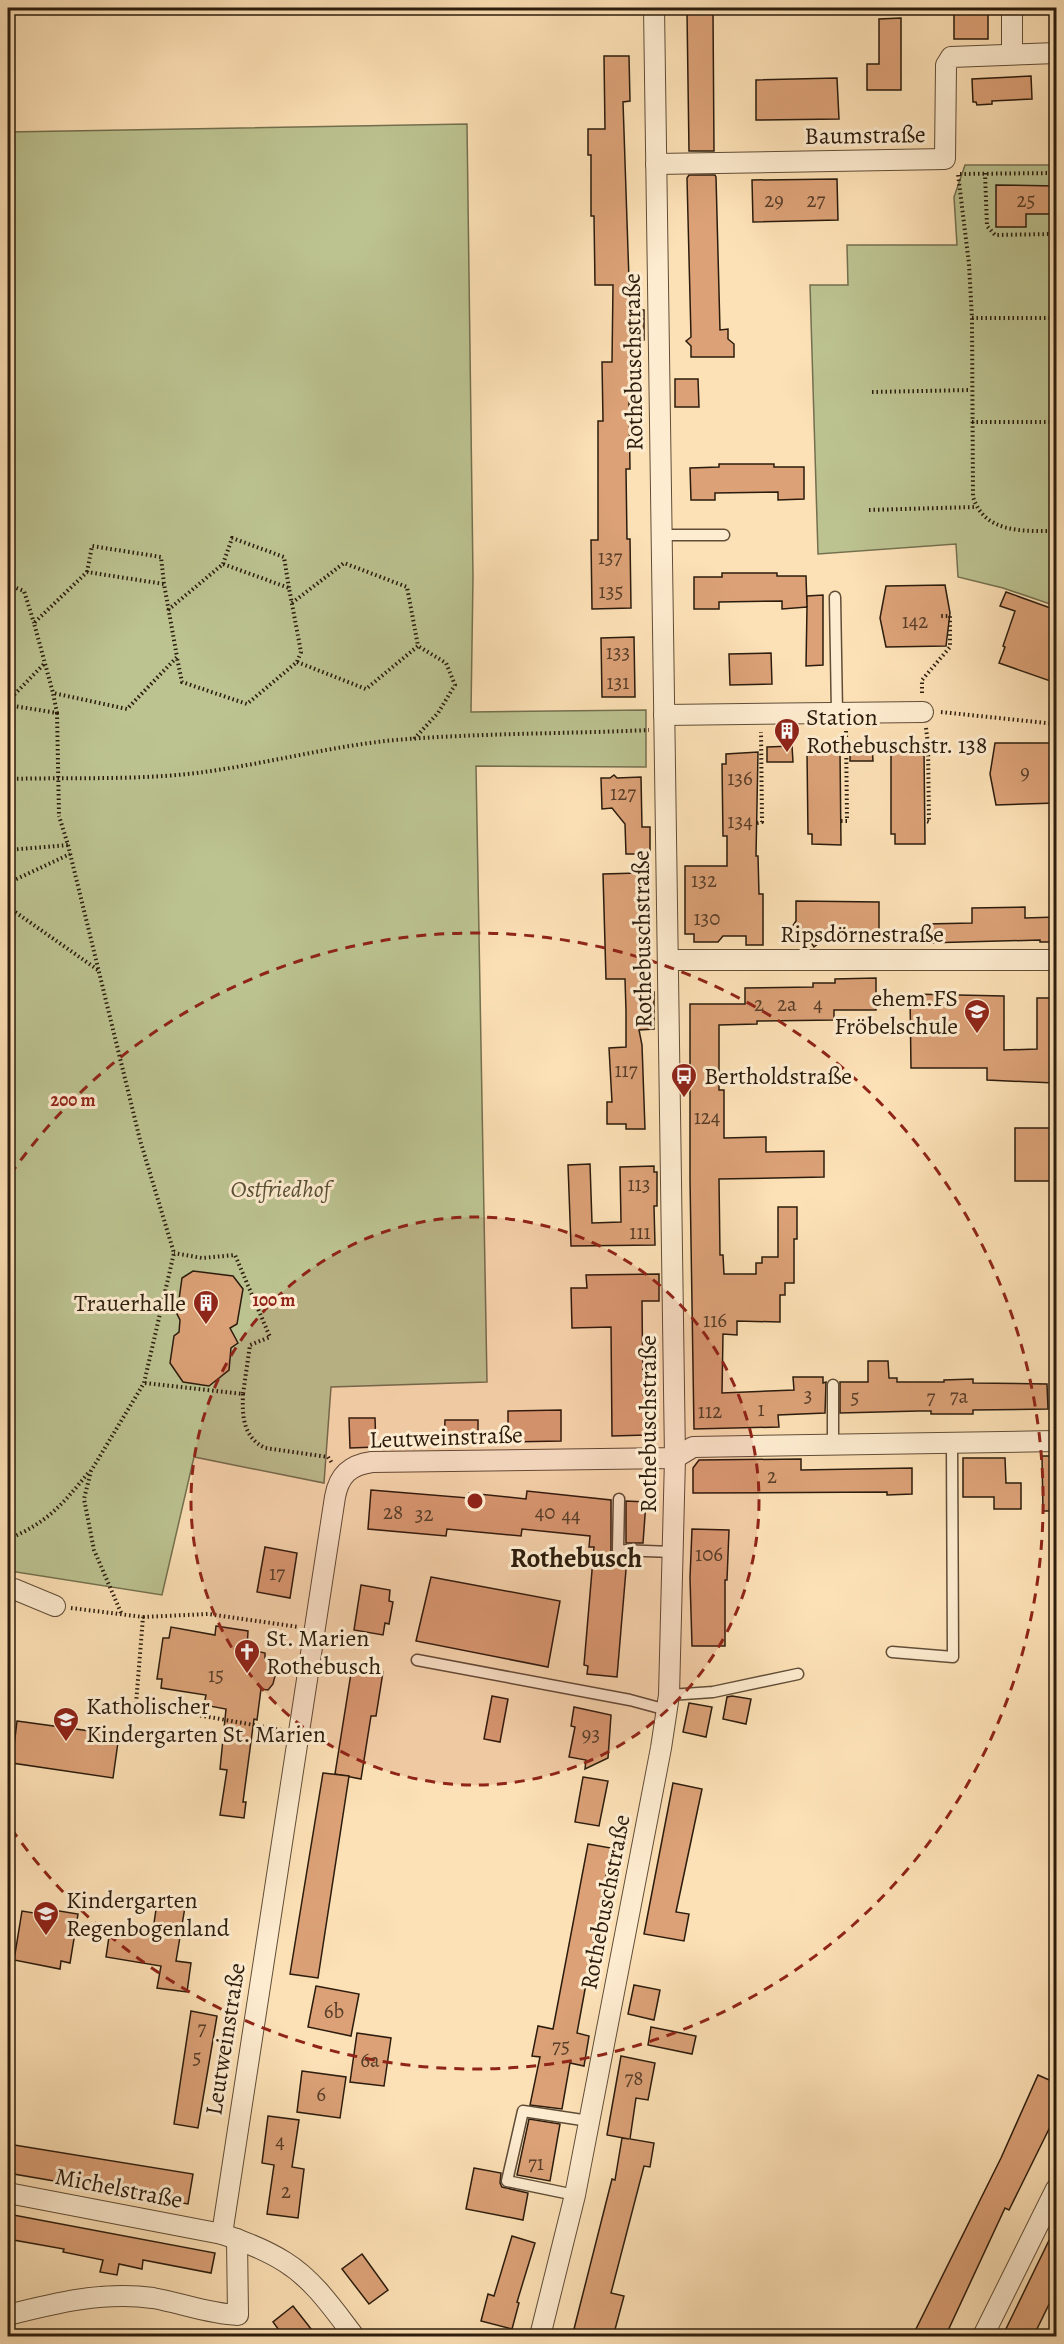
<svg xmlns="http://www.w3.org/2000/svg" width="1064" height="2344" font-family="Alegreya,serif">
	<style>
		.green { fill: #bcc391; stroke: #74704f; stroke-width: 1.5 }
		.building { fill: #dca177; stroke: #2b1c0d; stroke-width: 1.5 }
		.lines { fill: none; stroke-linecap: round; stroke-linejoin: round }
		.lane-casing { stroke: #604d37; stroke-width: 13 }
		.street-casing { stroke: #604d37; stroke-width: 22 }
		.path { stroke: #2b1c0d; stroke-width: 4; stroke-dasharray: 1.5 3; stroke-linecap: butt }
		.lane { stroke: #feecd0; stroke-width: 10 }
		.street { stroke: #feecd0; stroke-width: 20 }
		.path-bridge { stroke: #2b1c0d; stroke-width: 4; stroke-dasharray: 1.5 3; stroke-linecap: butt }
		.ring { fill: none; stroke: #8f2418; stroke-width: 3; stroke-dasharray: 10 8 }
		.labels { text-anchor: middle; stroke-width: 6; stroke-linejoin: round; paint-order: stroke }
		.number-label { font-size: 21px; fill: #573d28 }
		.street-label { font-size: 24px; fill: #2b1c0d; stroke: #feecd0 }
		.poi-label { font-size: 24px; fill: #2b1c0d; stroke: #feecd0; text-anchor: start }
		.park-label { font-size: 24px; font-style: italic; fill: #564e35; stroke: #feecd0 }
		.quarter-label { font-size: 27px; font-weight: bold; fill: #2b1c0d; stroke: #feecd0 }
		.centre { fill: #8f2418; stroke: #feecd0; stroke-width: 3 }
		.ring-label { font-size: 18px; text-anchor: middle; font-weight: bold; fill: #8f2418; stroke: #feecd0; stroke-width: 6; stroke-linejoin: round; paint-order: stroke }
	</style>
	<rect width="100%" height="100%" fill="#fde1b6"/>
	<filter id="stains"><feTurbulence type="fractalNoise" baseFrequency=".00333" numOctaves="4"/><feColorMatrix values="0 0 0 0 .2 0 0 0 0 .09 0 0 0 0 .02 0 0 0 .5 -.17"/></filter>
	<radialGradient id="worn" r=".72"><stop offset=".6" stop-color="#630" stop-opacity="0"/><stop offset="1" stop-color="#630" stop-opacity=".3"/></radialGradient>
	<g class="green">
		<path d="M467 124 473 577 471 712 646 710V767L476 766 487 1382 331 1387 324 1483 194 1457 162 1595 10 1571 8 1572V132Z"/>
		<path d="M965 165H1056V606L1003 588 958 577 956 544 818 554 810 285H848L847 245H957L954 197Z"/>
	</g>
	<g class="building">
		<rect x="954" y="8" width="34" height="31"/>
		<path d="M687 12H713L714 151H689Z"/>
		<path d="M901 18V90H867V64H879V19Z"/>
		<path d="M604 56H629L630 101 623 102 630 310H644V340H636V402H629L630 469H626L627 539H630L631 608 592 609 591 540H598V421H603L602 362H612L613 285H595L594 216H591V155H588V129H605Z"/>
		<path d="M1031 76 1032 99 992 101V104L977 105 976 102H973L972 79Z"/>
		<path d="M837 78 839 119 756 120V80Z"/>
		<path d="M689 175H715L716 177 720 330 728 329V339L734 344V357H691V346L686 341 691 337 687 178Z"/>
		<path d="M837 179 838 220 753 222 752 180Z"/>
		<path d="M996 185 1056 186V214H1026V227H996Z"/>
		<path d="M675 379H698L699 407H675Z"/>
		<path d="M719 464H774V467H804V499L778 500V492L715 493V500H691L690 468 719 467Z"/>
		<path d="M722 573H777V576H806L807 607V596L823 595V665L806 666 807 607 782 609V601L719 602V609H694V577H722Z"/>
		<path d="M945 585 950 613 946 646 886 647 880 618 886 586Z"/>
		<path d="M1006 592 1056 610V683L999 663 1005 647 1003 646 1015 611 1000 606Z"/>
		<path d="M634 637 635 697H602L601 638Z"/>
		<path d="M771 653 772 684 730 685 729 654Z"/>
		<path d="M995 743H1055L1056 803 996 805 990 774Z"/>
		<path d="M792 746 793 762H767V747Z"/>
		<path d="M850 746H872L873 761H850Z"/>
		<path d="M840 751 841 845 812 844V834H808L807 752Z"/>
		<path d="M891 751H924L925 844H895V834H891Z"/>
		<path d="M758 752 756 856H758L759 894H763V945H746V936H723L718 942H694V934H685V866H727V836H723L722 764H726V754Z"/>
		<path d="M614 775 617 778 641 777 642 827H650V854H626L625 824 612 808 602 809 601 778H610Z"/>
		<path d="M638 873 640 992H654V1029L639 1030 642 1045 645 1129H626V1124H607V1102H612L609 1048 626 1047V1011L625 979H606L603 874Z"/>
		<path d="M796 901 879 902V942H820L814 947 810 941H796V932L792 927 796 921Z"/>
		<path d="M1025 907V918L1056 917V942H1040V940L926 943V924L972 923V908Z"/>
		<path d="M876 978V1010H834V1020L757 1021V1024L719 1025V1090H724V1138L766 1137V1152L824 1151V1177L719 1179 720 1255H723L724 1274H756V1263H762V1257H778V1207H797V1239H794V1283H785V1295H780V1322L737 1321V1335L723 1334 722 1393 794 1390 793 1377H823V1383L826 1382 825 1413 778 1415 779 1427 694 1429 690 1179V1004H745V988L813 987V983H835V979Z"/>
		<path d="M910 994 1004 996V1050L1037 1049V998H1056V1070H1054V1083L987 1080V1068H911Z"/>
		<rect x="1015" y="1128" width="41" height="53"/>
		<path d="M590 1164 592 1223 621 1222 620 1167 654 1166V1172H657V1206H654L655 1245 571 1246 568 1165Z"/>
		<path d="M193 1271 233 1276 243 1289 237 1324 230 1328 238 1343 231 1348 229 1370 209 1386 183 1382 170 1363 174 1336 179 1332 180 1320 177 1314 182 1278Z"/>
		<path d="M659 1274V1301H642L643 1395H646L647 1435 612 1436 611 1327 572 1328 571 1288H587L586 1275Z"/>
		<path d="M868 1361H888L889 1378H897V1382H944V1380L973 1379V1383L1047 1384 1048 1409 973 1410V1414H931V1411H919L840 1413V1382H868Z"/>
		<path d="M561 1410V1441L508 1442V1411Z"/>
		<path d="M349 1418H375L376 1447 350 1448Z"/>
		<path d="M445 1420H478V1444L444 1445Z"/>
		<path d="M1042 1456H1056V1511H1043Z"/>
		<path d="M963 1458H1005L1006 1483H1021V1509H994V1497H963Z"/>
		<path d="M801 1459V1470L912 1468V1494L887 1495V1492L693 1493V1468L699 1460Z"/>
		<path d="M371 1490 468 1498 469 1493 526 1499 527 1491 611 1500V1553L617 1557 627 1558 617 1677 587 1674 588 1666 584 1665 594 1547H589L590 1536 522 1529 521 1536 447 1529 446 1536 368 1529Z"/>
		<path d="M626 1501 646 1502 643 1543H626Z"/>
		<path d="M692 1529 729 1530 727 1580H725V1646H692L690 1578Z"/>
		<path d="M265 1547 297 1553 290 1598 257 1592Z"/>
		<path d="M431 1577 560 1601 548 1667 416 1641Z"/>
		<path d="M361 1585 390 1590 389 1601 393 1602 389 1624 385 1623 383 1635 354 1630Z"/>
		<path d="M216 1626 248 1631 247 1649 265 1653V1658L274 1662 276 1672 273 1684 268 1690 261 1689 257 1720 254 1719 243 1802H246L244 1818 220 1815 227 1770 220 1769 226 1709 204 1705 206 1695 161 1688 162 1679H157L163 1638H169L171 1627 215 1635Z"/>
		<path d="M352 1667 383 1672 376 1716H371L361 1779 335 1774Z"/>
		<path d="M492 1696 508 1699 500 1742 484 1739Z"/>
		<path d="M732 1696 751 1699 746 1724 723 1719 727 1697Z"/>
		<path d="M689 1703 712 1707 706 1737 683 1732Z"/>
		<path d="M574 1707 611 1715 608 1758 585 1769 586 1760 569 1757 575 1727 571 1726Z"/>
		<path d="M17 1721 119 1735 113 1778 12 1763Z"/>
		<path d="M323 1773 349 1776 318 1978 290 1974Z"/>
		<path d="M583 1777 608 1781 599 1826 575 1822Z"/>
		<path d="M673 1783 702 1789 676 1912 689 1914 684 1941 644 1934Z"/>
		<path d="M588 1844 611 1848 577 2033 589 2036 584 2066 570 2063 562 2109 530 2105 540 2057 532 2056 538 2026 553 2029Z"/>
		<path d="M157 1903 185 1907 176 1961 191 1963 187 1992 157 1988 161 1966 106 1957 110 1930 152 1936Z"/>
		<path d="M41 1908 78 1914 70 1963 61 1961 60 1969 14 1960 22 1911 40 1914Z"/>
		<path d="M634 1985 660 1990 654 2020 628 2014Z"/>
		<path d="M316 1986 359 1994 351 2036 308 2027Z"/>
		<path d="M191 2011 217 2016 198 2128 174 2124Z"/>
		<path d="M651 2027 696 2036 692 2054 648 2045Z"/>
		<path d="M357 2033 391 2038 384 2086 350 2082Z"/>
		<path d="M621 2056 655 2063 648 2100 636 2098 630 2139 654 2143 650 2167 644 2166 611 2293 624 2296 613 2337H578L579 2330 574 2329 612 2179 615 2180 622 2138 629 2139 607 2135Z"/>
		<path d="M302 2071 346 2077 340 2118 297 2112Z"/>
		<path d="M1038 2075 1056 2083V2112L1049 2129 1009 2210 1005 2208 945 2337H912L1001 2158Z"/>
		<path d="M268 2116 299 2120 292 2167 304 2169 298 2218 267 2214 274 2165 262 2163Z"/>
		<path d="M529 2119 560 2124 550 2181 517 2175Z"/>
		<path d="M8 2144 193 2174 188 2204 8 2173Z"/>
		<path d="M474 2168 501 2173 500 2183 502 2187 528 2193 523 2220 466 2209Z"/>
		<path d="M8 2214 215 2253 211 2273 143 2260 142 2269 119 2264 117 2275 100 2272 103 2260 63 2252 64 2249 8 2239Z"/>
		<path d="M1056 2226V2290L1033 2337H1002Z"/>
		<path d="M512 2236 535 2243 517 2302 519 2303 512 2329 481 2321 488 2294 494 2296Z"/>
		<path d="M362 2254 388 2290 369 2304 342 2269Z"/>
		<path d="M293 2306 308 2325 317 2337H284L273 2322Z"/>
	</g>
	<g class="lines">
		<defs>
			<g id="lane">
				<path d="M661 535H724"/>
				<path d="M835 597 837 713"/>
				<path d="M833 1385V1445"/>
				<path d="M619 1499 618 1550 673 1552"/>
				<path d="M892 1652 953 1657 952 1443"/>
				<path d="M417 1660 630 1700 667 1710"/>
				<path d="M669 1695 713 1692 798 1674"/>
				<path d="M575 2195 507 2181 523 2111 589 2121"/>
			</g>
			<g id="street">
				<path d="M1012 54V8"/>
				<path d="M656 164 945 159 946 65 951 57 1056 53"/>
				<path d="M664 715 923 712"/>
				<path d="M668 960H1056"/>
				<path d="M8 1592 14 1589 55 1606"/>
				<path d="M8 2193 222 2234C243 2241 266 2250 285 2262 314 2280 334 2310 354 2336"/>
				<path d="M222 2234 335 1497C339 1475 350 1465 372 1462L675 1458 693 1447 1056 1441"/>
				<path d="M8 2315C55 2303 104 2291 153 2298 181 2303 209 2314 238 2315L237 2239"/>
				<path d="M540 2336 575 2195 661 1748 669 1695 675 1458 654 8"/>
				<path d="M983 2336 1056 2189"/>
			</g>
		</defs>
		<use href="#lane" class="lane-casing"/>
		<use href="#street" class="street-casing"/>
		<g class="path">
			<path d="M985 173 987 226 995 235 1053 234 1056 231"/>
			<path d="M1056 173 958 174 969 264 972 318 973 497C985 534 1024 531 1056 531"/>
			<path d="M972 318H1056"/>
			<path d="M872 392 971 390"/>
			<path d="M972 422H1056"/>
			<path d="M869 510 976 507"/>
			<path d="M223 564 232 538 284 557 289 588"/>
			<path d="M87 572 92 546 161 557 164 584"/>
			<path d="M8 585 24 591 34 623"/>
			<path d="M292 603 344 563 407 587 418 646 366 689 297 662"/>
			<path d="M168 610 223 564 289 588 301 652 297 662 247 704 182 682 177 658"/>
			<path d="M922 693V680L950 647V616H940"/>
			<path d="M8 701 44 664"/>
			<path d="M8 705 57 713 53 693 127 709 177 657 164 584 87 572 34 623 53 693"/>
			<path d="M941 712 1056 724"/>
			<path d="M926 728 928 744 929 822 926 821"/>
			<path d="M414 739 438 713 455 685 446 663 418 646"/>
			<path d="M1050 778 1056 779"/>
			<path d="M8 779C75 777 145 781 211 771 273 762 333 746 395 740 479 733 564 734 649 730"/>
			<path d="M841 821H847L846 729"/>
			<path d="M757 823 762 822 761 732"/>
			<path d="M68 845 140 1140 174 1253 144 1383 91 1471 84 1499 94 1550 122 1615"/>
			<path d="M8 850 68 845 59 816"/>
			<path d="M8 883 70 854"/>
			<path d="M8 907 98 970"/>
			<path d="M145 1383 243 1394 250 1345 270 1337 235 1255 202 1258 174 1253"/>
			<path d="M243 1394C242 1416 243 1437 265 1448L328 1457 332 1463"/>
			<path d="M8 1539C47 1523 62 1505 89 1472"/>
			<path d="M71 1608 143 1617 136 1704 282 1730"/>
			<path d="M143 1617 208 1614 299 1627"/>
		</g>
		<use href="#lane" class="lane"/>
		<use href="#street" class="street"/>
		<path class="path-bridge" d="M57 713 59 816"/>
	</g>
	<circle cx="475" cy="1501" r="284" fill="#8f2418" fill-opacity=".12"/>
	<g class="ring">
		<circle cx="475" cy="1501" r="284"/>
		<path d="M10 1175A568 568 0 1 1 10 1827"/>
	</g>
	<defs>
		<symbol id="building-pin" viewBox="-11 -11 22 30"><path d="M0 17L-7.5 6A9.5 9.5 0 1 1 7.5 6Z" fill="#8f2418" stroke="#feecd0"/><path d="M-4-6H4V6H1V3H-1V6H-4ZM-2.5-4.3h1.7v1.8h-1.7ZM.8-4.3h1.7v1.8H.8ZM-2.5-1h1.7V.8h-1.7ZM.8-1h1.7V.8H.8Z" fill="#fff"/></symbol>
		<symbol id="school-pin" viewBox="-11 -11 22 30"><path d="M0 17L-7.5 6A9.5 9.5 0 1 1 7.5 6Z" fill="#8f2418" stroke="#feecd0"/><path d="M0-5L7-2L0 1L-7-2ZM-4 1L0 2.5L4 1V4Q0 6-4 4Z" fill="#fff"/></symbol>
		<symbol id="bus-pin" viewBox="-11 -11 22 30"><path d="M0 17L-7.5 6A9.5 9.5 0 1 1 7.5 6Z" fill="#8f2418" stroke="#feecd0"/><path d="M-5-6H5V4H4V6H2V4H-2V6H-4V4H-5ZM-3.5-4V0h7V-4ZM-3.5 1.2v1.5H-2V1.2ZM2 1.2v1.5H3.5V1.2Z" fill="#fff"/></symbol>
		<symbol id="church-pin" viewBox="-11 -11 22 30"><path d="M0 17L-7.5 6A9.5 9.5 0 1 1 7.5 6Z" fill="#8f2418" stroke="#feecd0"/><path d="M-1.2-6h2.4v3.5h3.3v2.4h-3.3V6h-2.4V-.1h-3.3v-2.4h3.3Z" fill="#fff"/></symbol>
	</defs>
	<g fill-rule="evenodd">
		<use href="#building-pin" x="772" y="716" width="30" height="40"/>
		<use href="#school-pin" x="962" y="997" width="30" height="40"/>
		<use href="#bus-pin" x="669" y="1061" width="30" height="40"/>
		<use href="#building-pin" x="191" y="1288" width="30" height="40"/>
		<use href="#church-pin" x="232" y="1637" width="30" height="40"/>
		<use href="#school-pin" x="51" y="1705" width="30" height="40"/>
		<use href="#school-pin" x="31" y="1899" width="30" height="40"/>
	</g>
	<g class="labels">
		<g class="number-label">
			<text x="774" y="207">29</text>
			<text x="816" y="207">27</text>
			<text x="1026" y="207">25</text>
			<text x="610" y="564">137</text>
			<text x="611" y="598">135</text>
			<text x="915" y="628">142</text>
			<text x="618" y="659">133</text>
			<text x="618" y="689">131</text>
			<text x="1025" y="779">9</text>
			<text x="740" y="785">136</text>
			<text x="623" y="800">127</text>
			<text x="740" y="828">134</text>
			<text x="704" y="887">132</text>
			<text x="707" y="925">130</text>
			<text x="759" y="1011">2</text>
			<text x="787" y="1011">2a</text>
			<text x="818" y="1011">4</text>
			<text x="626" y="1077">117</text>
			<text x="707" y="1124">124</text>
			<text x="639" y="1191">113</text>
			<text x="640" y="1239">111</text>
			<text x="715" y="1327">116</text>
			<text x="808" y="1402">3</text>
			<text x="959" y="1403">7a</text>
			<text x="855" y="1404">5</text>
			<text x="931" y="1404">7</text>
			<text x="761" y="1416">1</text>
			<text x="710" y="1418">112</text>
			<text x="772" y="1483">2</text>
			<text x="393" y="1519">28</text>
			<text x="545" y="1519">40</text>
			<text x="424" y="1521">32</text>
			<text x="571" y="1522">44</text>
			<text x="709" y="1561">106</text>
			<text x="277" y="1580">17</text>
			<text x="216" y="1682">15</text>
			<text x="591" y="1741">93</text>
			<text x="334" y="2018">6b</text>
			<text x="202" y="2035">7</text>
			<text x="561" y="2053">75</text>
			<text x="197" y="2064">5</text>
			<text x="370" y="2067">6a</text>
			<text x="634" y="2085">78</text>
			<text x="321" y="2101">6</text>
			<text x="280" y="2148">4</text>
			<text x="536" y="2170">71</text>
			<text x="286" y="2198">2</text>
		</g>
		<g class="street-label">
			<text transform="translate(865 135) rotate(-1)" y="8">Baumstraße</text>
			<text transform="translate(633 362) rotate(-91)" y="8">Rothebuschstraße</text>
			<text x="862" y="942">Ripsdörnestraße</text>
			<text transform="translate(642 939) rotate(-91)" y="8">Rothebuschstraße</text>
			<text transform="translate(648 1424) rotate(-90)" y="8">Rothebuschstraße</text>
			<text transform="translate(446 1437) rotate(-2)" y="8">Leutweinstraße</text>
			<text transform="translate(605 1902) rotate(-79)" y="8">Rothebuschstraße</text>
			<text transform="translate(225 2039) rotate(-81)" y="8">Leutweinstraße</text>
			<text transform="translate(119 2188) rotate(11)" y="8">Michelstraße</text>
		</g>
		<g class="poi-label">
			<text x="806" y="725">Station<tspan x="806" dy="28">Rothebuschstr. 138</tspan></text>
			<text x="958" y="1006" text-anchor="end">ehem.FS<tspan x="958" dy="28">Fröbelschule</tspan></text>
			<text x="704" y="1084">Bertholdstraße</text>
			<text x="186" y="1311" text-anchor="end">Trauerhalle</text>
			<text x="266" y="1646">St. Marien<tspan x="266" dy="28">Rothebusch</tspan></text>
			<text x="86" y="1714">Katholischer<tspan x="86" dy="28">Kindergarten St. Marien</tspan></text>
			<text x="66" y="1908">Kindergarten<tspan x="66" dy="28">Regenbogenland</tspan></text>
		</g>
		<g class="park-label">
			<text x="280" y="1197">Ostfriedhof</text>
		</g>
		<g class="quarter-label">
			<text x="576" y="1567">Rothebusch</text>
		</g>
	</g>
	<circle cx="475" cy="1501" r="9" class="centre"/>
	<g class="ring-label">
		<text x="73" y="1106">200 m</text>
		<text x="274" y="1306">100 m</text>
	</g>
	<rect width="1064" height="2344" fill="none" stroke="#fde1b6" stroke-width="30"/>
	<rect x="9" y="9" width="1046" height="2326" fill="none" stroke="#2b1c0d" stroke-width="3"/>
	<rect x="15" y="15" width="1034" height="2314" fill="none" stroke="#2b1c0d" stroke-width="1.5"/>
	<rect width="100%" height="100%" filter="url(#stains)"/>
	<rect width="100%" height="100%" fill="url(#worn)"/>
</svg>
